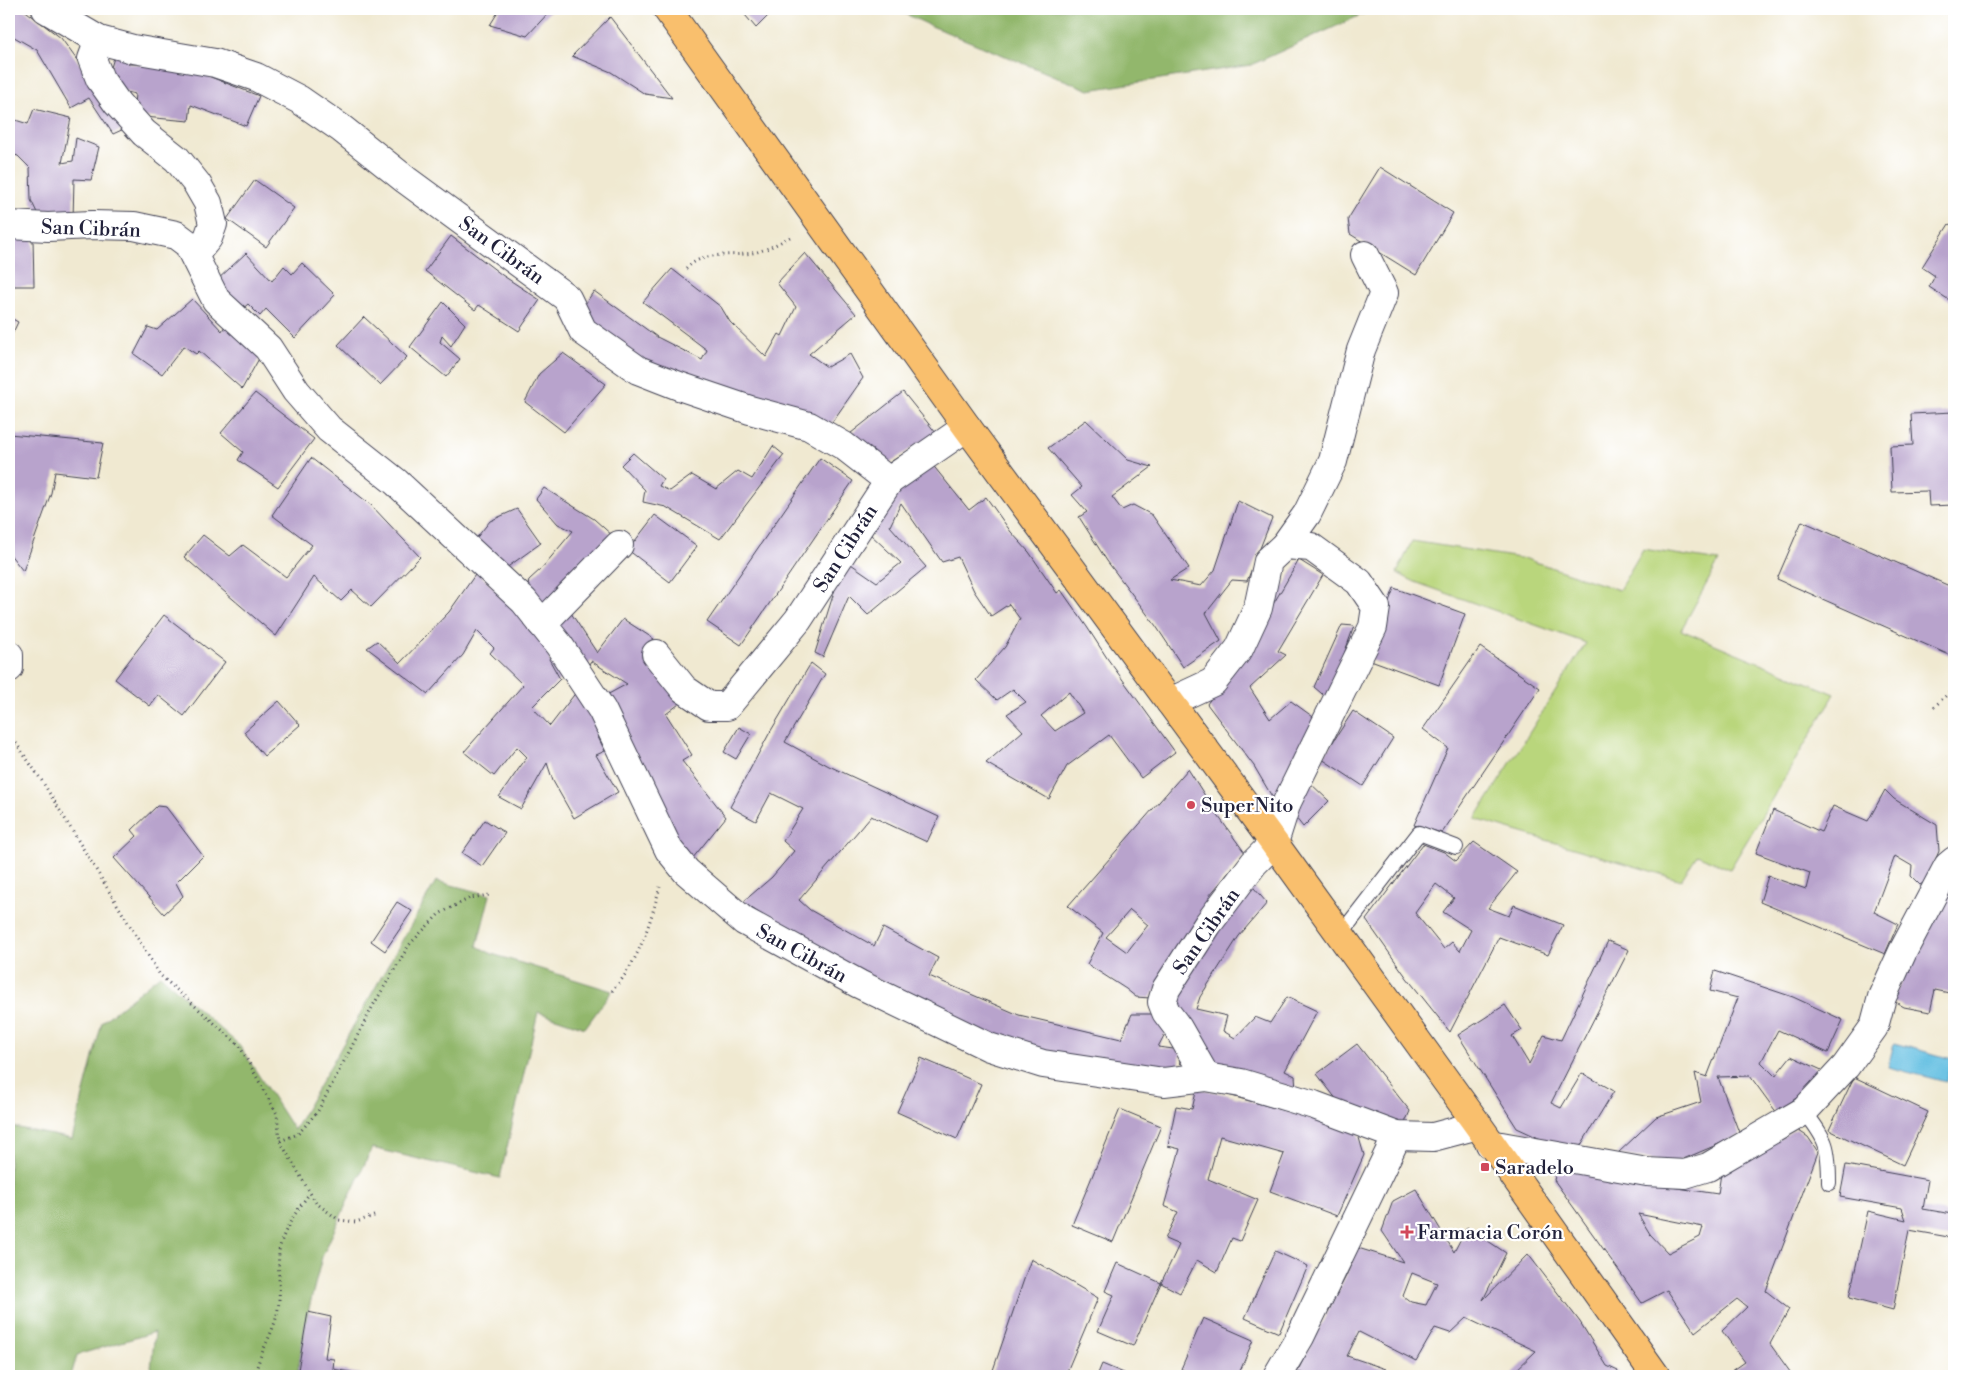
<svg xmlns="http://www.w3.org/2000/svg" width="1963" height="1385" font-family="'Libre Bodoni',serif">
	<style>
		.green { fill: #b9d67c; stroke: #6e7c5c }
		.forest { fill: #92b76c; stroke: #5a6c54 }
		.water { fill: #64bfe2; stroke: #43708e }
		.building { fill: #b8a3cc; fill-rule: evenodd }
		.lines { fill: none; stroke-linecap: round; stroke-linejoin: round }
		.lane-casing { stroke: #414052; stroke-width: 16 }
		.street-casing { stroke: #414052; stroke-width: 30 }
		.primary-casing { stroke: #414052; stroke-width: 30 }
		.path { stroke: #414052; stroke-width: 3; stroke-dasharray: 1 4; stroke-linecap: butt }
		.lane { stroke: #fff; stroke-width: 14 }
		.street { stroke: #fff; stroke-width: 28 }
		.primary { stroke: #f9bf6d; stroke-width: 28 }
		.poi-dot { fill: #d1495b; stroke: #fff; stroke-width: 2 }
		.labels { text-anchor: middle; stroke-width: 4.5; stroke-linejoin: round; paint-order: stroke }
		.street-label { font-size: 20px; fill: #22223b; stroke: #fff }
		.poi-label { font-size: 20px; fill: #22223b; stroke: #fff; text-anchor: start }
	</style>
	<rect width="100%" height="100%" fill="#fff"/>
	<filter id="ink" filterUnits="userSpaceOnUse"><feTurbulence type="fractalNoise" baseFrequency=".02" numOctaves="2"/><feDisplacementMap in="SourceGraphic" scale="10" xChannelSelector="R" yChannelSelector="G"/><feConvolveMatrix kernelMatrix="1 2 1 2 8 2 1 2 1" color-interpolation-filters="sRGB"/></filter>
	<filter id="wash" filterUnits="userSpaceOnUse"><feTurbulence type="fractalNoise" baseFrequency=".0096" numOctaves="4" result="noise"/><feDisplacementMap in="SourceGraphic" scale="20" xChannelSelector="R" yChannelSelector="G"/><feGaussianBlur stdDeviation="1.12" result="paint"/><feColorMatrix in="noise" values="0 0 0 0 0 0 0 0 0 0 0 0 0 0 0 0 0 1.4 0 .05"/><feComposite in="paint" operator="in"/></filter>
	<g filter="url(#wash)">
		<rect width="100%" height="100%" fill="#f0e9d1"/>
		<path class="green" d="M1412 541 1526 559 1619 590 1643 549 1719 561 1681 630 1835 694 1730 869 1697 855 1681 880 1475 819 1586 643 1415 582 1397 573Z"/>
		<g class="forest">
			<path d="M895 9H1374L1251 65 1089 90 929 25Z"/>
			<path d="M436 881 490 895 477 946 492 954 612 991 585 1028 538 1012 500 1178 372 1148 322 1257 308 1312 297 1376H150L155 1332 77 1355 71 1376H9L10 1357 14 1335 9 1334V1126L72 1139 102 1022 160 975 239 1045 294 1130Z"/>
		</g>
		<path class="water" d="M1894 1043 1952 1059 1946 1082 1888 1067Z"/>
		<g id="blocks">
			<g class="building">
				<path d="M9 9H23L61 38 126 128 113 134 89 98 71 108 37 50 9 34Z"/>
				<path d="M500 9H552L527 36 490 25Z"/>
				<path d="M740 9H775L756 28Z"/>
				<path d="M610 17 672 98 645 94 611 72 572 56Z"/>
				<path d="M115 54 127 55 129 64H164L198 72 259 96 246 126 191 105 189 121 133 116 135 94 111 88 108 78Z"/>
				<path d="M34 109 71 118 62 163 73 161 76 138 99 147 91 180 74 179 73 219H40L31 200 30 168 18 156 9 153V118L28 124Z"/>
				<path d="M1380 167 1453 213 1416 275 1350 234 1348 219Z"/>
				<path d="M255 180 294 208 266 247 227 219Z"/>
				<path d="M1949 224 1954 227V303L1929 287 1935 276 1922 267Z"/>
				<path d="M9 236 33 239 34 286H9Z"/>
				<path d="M451 236 502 275 540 300 519 331 479 305 475 310 425 271Z"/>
				<path d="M246 253 272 281 284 266 292 274 302 263 335 295 295 338 266 309 260 316 248 304 241 310 215 282Z"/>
				<path d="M805 253 856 314 809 354 827 367 850 354 863 378 830 425 638 361 581 310 594 291 657 337 702 360 707 350 643 302 672 269 721 307 730 322 766 357 779 334 782 336 796 307 777 283Z"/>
				<path d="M192 299 222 331 227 322 261 355 242 389 199 351 196 354 184 346 162 374 134 354 148 327 157 330Z"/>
				<path d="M443 302 465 324 451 346 442 336 440 342 460 359 446 377 410 347Z"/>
				<path d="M9 317 18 322 9 341Z"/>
				<path d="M364 317 407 357 380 385 338 345Z"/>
				<path d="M563 353 606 384 564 432 525 402 539 374Z"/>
				<path d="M903 392 936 433 884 466 846 437Z"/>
				<path d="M255 393 314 439 278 487 238 460 243 452 221 433Z"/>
				<path d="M1954 412V505L1929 506 1928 491 1892 492 1890 446 1913 445 1911 414Z"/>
				<path d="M1086 420 1128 460 1152 467 1112 497 1122 510 1133 505 1152 515 1189 568 1170 580 1201 586 1215 570 1238 501 1272 518 1247 581 1232 580 1206 613 1221 641 1183 667 1156 626 1107 561 1079 517 1087 512 1072 495 1082 487 1048 448Z"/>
				<path d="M9 434 103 443 96 477 55 472 51 493 23 571 9 553Z"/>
				<path d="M773 446 784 455 720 539 666 507 643 502 645 490 621 465 633 453 663 479 659 486 670 491 692 475 716 489 738 471 752 479Z"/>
				<path d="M311 458 371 505 420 557 371 607 352 590 341 601 314 577 276 636 184 557 203 535 230 556 243 545 286 577 312 545 272 515Z"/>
				<path d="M820 458 853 481 741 645 707 622Z"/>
				<path d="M931 463 969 510 986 497 1011 532 1029 552 1057 593 1061 590 1087 627 1107 658 1175 752 1141 778 1109 735 1067 766 1049 799 986 763 1023 731 1007 714 1026 702 1013 689 997 700 976 680 1005 647 1020 619 1009 604 991 616 974 591 958 557 942 562 901 503 890 526 926 567 868 615 849 596 823 657 815 653 835 589 848 562 877 582 901 563 869 533 892 491ZM1069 692 1083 713 1055 731 1041 716Z"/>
				<path d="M544 488 594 519 614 537 548 607 527 592 529 580 541 569 573 531 558 524 536 499Z"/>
				<path d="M517 509 541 543 502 571 474 541 490 521Z"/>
				<path d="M655 515 697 546 670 582 628 550Z"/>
				<path d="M1802 521 1954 588V657L1777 579Z"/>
				<path d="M1299 560 1323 575 1278 651 1286 655 1250 688 1270 719 1291 701 1316 719 1274 800 1254 766 1207 704 1254 637Z"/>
				<path d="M477 572 556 649 549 659 560 679 532 707 550 726 577 691 603 726 597 735 605 751 596 755 618 792 574 818 553 781 547 763 521 809 499 797 527 757 517 747 494 776 464 752 523 685 490 653 494 648 477 631 463 655 428 694 367 648 377 641 400 663 449 612Z"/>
				<path d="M1394 588 1465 614 1439 685 1368 659Z"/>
				<path d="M569 610 597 653 623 619 654 639 645 655 683 701 666 714 692 755 682 761 726 817 688 864 603 697 627 684 591 661 583 673 554 621Z"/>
				<path d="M164 615 225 662 184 716 158 695 150 706 115 679Z"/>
				<path d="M1342 625 1354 626 1328 699 1314 687Z"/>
				<path d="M1480 647 1540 688 1442 833 1414 825 1448 748 1423 729Z"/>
				<path d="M811 663 825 674 785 742 829 766 939 817 927 842 871 816 799 900 810 910 874 946 883 928 938 958 929 976 1019 1015 1121 1039 1132 1014H1151L1170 1024 1158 1047 1181 1050 1179 1069 1145 1071 1011 1047 794 938 743 902 772 877 794 851 783 841 803 809 771 793 756 821 730 807 769 734Z"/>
				<path d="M279 701 300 725 264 756 244 732Z"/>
				<path d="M1353 711 1393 738 1363 786 1322 759Z"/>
				<path d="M739 727 751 734 736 759 724 752Z"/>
				<path d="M1188 769 1216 813 1245 853 1209 896 1208 910 1150 998 1136 997 1126 989 1087 964 1103 933 1068 906ZM1130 910 1148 925 1127 952 1106 937Z"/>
				<path d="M1308 781 1329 801 1303 827 1292 813Z"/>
				<path d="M1885 790 1894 799 1937 825 1939 851 1927 880 1920 885 1911 876 1912 866 1895 856 1874 912 1898 924 1885 954 1760 902 1768 876 1806 889 1810 873 1756 853 1773 810 1821 832 1833 806 1868 821Z"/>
				<path d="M157 806 166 807 203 856 176 883 183 896 164 914 114 858 137 836 132 830Z"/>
				<path d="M485 820 505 833 482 866 462 853Z"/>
				<path d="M1474 842 1517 872 1488 908 1509 916 1514 905 1563 925 1548 955 1499 937 1450 1032 1407 978 1366 920 1423 844 1444 852 1456 861ZM1436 884 1454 898 1443 912 1471 930 1460 951 1452 942 1444 949 1415 913Z"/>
				<path d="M1247 880 1267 903 1239 936 1200 997 1196 1009 1227 1016 1223 1031 1235 1038 1255 1017 1270 1023 1287 997 1317 1011 1285 1071 1295 1076 1296 1089 1227 1075 1197 1047 1170 1004Z"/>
				<path d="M1954 882V912L1952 916 1954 917V994L1935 990 1930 1012 1904 1007 1892 1000Z"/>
				<path d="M397 902 412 911 385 951 371 941Z"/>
				<path d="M1608 941 1629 950 1551 1103 1561 1108 1582 1073 1614 1091 1578 1150 1556 1146 1517 1128 1458 1035 1505 1005 1522 1030 1512 1036 1529 1064 1544 1035 1561 1040Z"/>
				<path d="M1715 971 1793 997 1843 1020 1828 1053 1778 1030 1761 1062 1775 1076 1791 1056 1828 1073 1777 1113 1750 1076 1718 1077 1740 1135 1674 1163 1617 1154 1656 1117 1701 1102 1695 1073 1707 1077 1738 998 1710 991Z"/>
				<path d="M1357 1044 1410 1111 1404 1125 1344 1109 1317 1074Z"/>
				<path d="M921 1058 981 1084 957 1139 897 1112Z"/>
				<path d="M1854 1077 1928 1112 1903 1165 1829 1130Z"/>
				<path d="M1197 1088 1228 1095 1357 1131 1364 1155 1337 1216 1270 1191 1284 1154 1220 1136 1208 1179 1258 1200 1240 1241 1232 1238 1217 1272 1197 1260 1180 1293 1161 1283 1179 1245 1165 1239 1178 1212 1164 1206 1180 1149 1168 1146 1176 1106 1192 1109Z"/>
				<path d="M1120 1109 1161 1126 1113 1242 1072 1225Z"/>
				<path d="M1796 1129 1808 1137 1818 1152 1766 1291 1789 1309 1770 1344 1793 1376H1725L1745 1362 1722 1331 1747 1307 1737 1299 1695 1332 1667 1290 1642 1303 1554 1180 1556 1172 1569 1167 1637 1182 1718 1194 1721 1173ZM1638 1214 1703 1227 1700 1237 1668 1253 1650 1234Z"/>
				<path d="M1846 1165 1928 1180 1923 1209 1952 1214 1954 1206V1238L1909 1230 1893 1310 1849 1298 1868 1211 1906 1220 1902 1208 1840 1197Z"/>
				<path d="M1416 1189 1454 1252 1467 1227 1506 1253 1483 1300 1528 1254 1580 1322 1607 1366 1618 1371 1616 1376H1512L1513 1373 1536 1351 1466 1318 1450 1333 1435 1328 1416 1361 1359 1332 1347 1356 1386 1369 1384 1376H1313L1297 1372 1346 1276 1358 1248 1403 1262 1382 1231 1393 1201ZM1412 1273 1437 1283 1426 1305 1411 1302 1403 1296Z"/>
				<path d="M1275 1251 1308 1266 1279 1333 1245 1318Z"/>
				<path d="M1031 1259 1098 1298 1065 1376H991Z"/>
				<path d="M1117 1263 1161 1283 1133 1346 1098 1331 1114 1295 1105 1291Z"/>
				<path d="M308 1312 331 1317 325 1358 334 1359 333 1369 361 1374 360 1376H297Z"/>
				<path d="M1203 1318 1253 1340 1238 1376H1197L1181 1369Z"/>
				<path d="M1102 1364 1131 1376H1097Z"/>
			</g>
		</g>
	</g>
	<g filter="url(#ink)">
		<use href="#blocks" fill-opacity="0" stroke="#414052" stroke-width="1"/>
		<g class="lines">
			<defs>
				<g id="lane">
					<path d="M1340 935 1419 833 1456 847"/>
					<path d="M1804 1111C1827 1140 1829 1146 1829 1183"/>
				</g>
				<g id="street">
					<path d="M46 9 99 40 133 49 215 63 256 77 300 100 342 129 406 180 567 298 583 331 638 370 679 386 750 410 809 426 844 446 889 481 967 427"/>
					<path d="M99 40 92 59 100 79 117 103 144 133 177 159 197 184 208 203 213 224 208 238 194 255"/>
					<path d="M9 225 48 227 92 225 134 226 176 235 188 244 216 300 268 348 296 391 329 429 396 482 524 601 559 645 602 710 669 850 686 871 744 921 859 984 989 1047 1043 1064 1164 1082 1206 1077 1241 1083 1314 1105 1397 1136 1433 1137 1478 1125"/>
					<path d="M1285 545 1307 514 1333 461 1361 350 1384 293 1365 255"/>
					<path d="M542 624 619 545"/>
					<path d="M656 654 684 689 709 706H727L798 620 889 481"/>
					<path d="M9 655V668"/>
					<path d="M1170 702 1213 682 1239 649 1258 608 1268 561 1285 545 1311 547 1359 582 1376 607 1373 627 1287 802 1274 843 1254 863 1208 924 1166 989 1162 1002 1166 1012 1178 1028 1206 1077"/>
					<path d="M1490 1144 1647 1172 1685 1174 1708 1167 1804 1111 1846 1066 1874 1027 1882 997 1903 951 1948 866 1954 861"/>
					<path d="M1277 1376 1300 1337 1397 1136"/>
				</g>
				<path id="primary" d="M667 9 967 427 1274 843 1478 1125 1656 1376"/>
			</defs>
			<use href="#lane" class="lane-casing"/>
			<use href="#street" class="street-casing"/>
			<use href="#primary" class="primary-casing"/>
			<g class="path">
				<path d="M686 269C705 248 736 259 760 251 771 248 782 241 792 236"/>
				<path d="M1934 707 1954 688"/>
				<path d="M9 736 16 743 42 781 160 975 239 1045 277 1114 280 1141 316 1203 339 1220 356 1222 377 1215"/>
				<path d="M612 991C638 964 650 923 660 887"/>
				<path d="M280 1141 298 1134 318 1111 374 1004 409 945 439 914 470 898 490 895"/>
				<path d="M255 1376C258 1357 269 1340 275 1322 283 1295 277 1278 279 1252 281 1233 298 1209 309 1194"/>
			</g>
			<use href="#lane" class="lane"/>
			<use href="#street" class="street"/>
			<use href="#primary" class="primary"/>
		</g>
	</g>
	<g class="poi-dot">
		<circle cx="1191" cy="805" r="5"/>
		<rect x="1480" y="1162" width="10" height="10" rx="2.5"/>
		<path d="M1404.5 1224.5h5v5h5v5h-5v5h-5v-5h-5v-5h5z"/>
	</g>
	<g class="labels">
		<g class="street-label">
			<text transform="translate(91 228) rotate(2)" y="7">San Cibrán</text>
			<text transform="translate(502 250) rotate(36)" y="7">San Cibrán</text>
			<text transform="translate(845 548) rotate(-57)" y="7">San Cibrán</text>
			<text transform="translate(1206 931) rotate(-55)" y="7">San Cibrán</text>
			<text transform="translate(802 953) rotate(29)" y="7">San Cibrán</text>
		</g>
		<g class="poi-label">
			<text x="1201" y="812">SuperNito</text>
			<text x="1495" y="1174">Saradelo</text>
			<text x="1417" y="1239">Farmacia Corón</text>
		</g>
	</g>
	<rect width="1963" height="1385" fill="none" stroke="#fff" stroke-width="30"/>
</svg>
